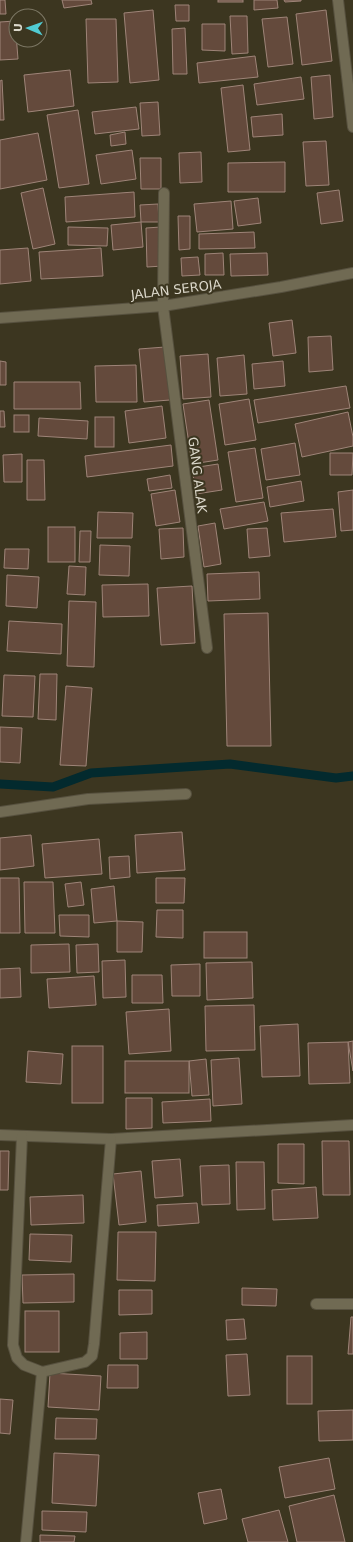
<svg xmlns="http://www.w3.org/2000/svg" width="353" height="1542" font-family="'DejaVu Sans',sans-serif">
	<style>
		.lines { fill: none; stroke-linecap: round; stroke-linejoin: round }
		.stream { stroke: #032a2e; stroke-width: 9 }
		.building { fill: #644a3c; stroke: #9e8478 }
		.street-casing { stroke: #57513f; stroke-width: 12 }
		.secondary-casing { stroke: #57513f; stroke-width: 12 }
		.street { stroke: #706a53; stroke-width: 10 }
		.secondary { stroke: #706a53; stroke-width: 10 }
		.labels { text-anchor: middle; stroke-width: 4; stroke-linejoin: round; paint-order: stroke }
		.street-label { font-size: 13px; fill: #dcd8cb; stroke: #3c3620 }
	</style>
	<rect width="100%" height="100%" fill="#3c3620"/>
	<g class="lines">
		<path class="stream" d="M0 784 53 787 91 773 230 764 336 778 353 776"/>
	</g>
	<g class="building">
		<path d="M0 0H5L6 14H0Z"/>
		<path d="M62 0H91L92 4 64 8Z"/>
		<rect x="218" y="0" width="25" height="2"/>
		<path d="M254 0H277L278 8 254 10Z"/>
		<path d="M284 0H301V1L285 2Z"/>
		<path d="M175 5H189V21H176Z"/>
		<path d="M153 10 159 80 130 83 124 13Z"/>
		<path d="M326 10 332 61 302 65 296 14Z"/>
		<path d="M230 16H247L248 53 232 54Z"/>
		<path d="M287 17 293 64 268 67 262 19Z"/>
		<path d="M86 19H116L118 82 88 83Z"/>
		<path d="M15 21 18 59 0 60V22Z"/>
		<path d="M202 24H225V51L202 50Z"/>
		<path d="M185 28 187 74H173L172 29Z"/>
		<path d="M255 56 258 77 199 83 197 63Z"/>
		<path d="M70 70 74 106 28 112 24 75Z"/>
		<path d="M330 75 333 117 314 119 311 77Z"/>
		<path d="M301 77 304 99 257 105 254 84Z"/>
		<path d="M2 80 4 120H0V81Z"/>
		<path d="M243 85 250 150 228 152 221 88Z"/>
		<path d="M158 102 160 135 142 136 140 103Z"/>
		<path d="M136 107 139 129 95 134 92 112Z"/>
		<path d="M78 110 89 184 59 188 47 115Z"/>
		<path d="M282 114 283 135 253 137 251 117Z"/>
		<path d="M125 132 126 144 111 146 110 135Z"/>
		<path d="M38 133 47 180 0 189V140Z"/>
		<path d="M326 141 329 185 306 186 303 142Z"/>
		<path d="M132 150 136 179 101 184 96 155Z"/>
		<path d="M201 152 202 182 180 183 179 153Z"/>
		<path d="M140 158H161V189H141Z"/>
		<path d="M285 162V192H228V163Z"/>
		<path d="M43 188 55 244 33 249 21 193Z"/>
		<path d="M339 190 343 221 321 224 317 193Z"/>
		<path d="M134 192 135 217 66 222 65 197Z"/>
		<path d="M258 198 261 223 238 226 234 201Z"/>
		<path d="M231 201 233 229 197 232 194 204Z"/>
		<path d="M158 204 159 222H141L140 205Z"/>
		<path d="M178 216H190V249L179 250Z"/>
		<path d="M141 222 143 247 113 250 111 225Z"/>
		<path d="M68 227 108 228 107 246 68 245Z"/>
		<path d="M161 227 163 266 147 267 146 228Z"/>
		<path d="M254 232 255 248 199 249V234Z"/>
		<path d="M28 248 31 281 0 284V250Z"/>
		<path d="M101 248 103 276 41 279 39 252Z"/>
		<path d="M223 253 224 275H205V254Z"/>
		<path d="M267 253 268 275 231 276 230 254Z"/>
		<path d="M198 257 200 275 182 276 181 258Z"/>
		<path d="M292 320 296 353 273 356 269 323Z"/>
		<path d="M331 336 333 370 309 372 308 337Z"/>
		<path d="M165 347 170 400 144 402 139 349Z"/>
		<path d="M208 354 211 397 183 399 180 356Z"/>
		<path d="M244 355 247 394 220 396 217 358Z"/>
		<path d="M0 361 6 362V385H0Z"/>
		<path d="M283 361 285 386 254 389 252 364Z"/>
		<path d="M136 365 137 402H96L95 366Z"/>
		<path d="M14 382H80L81 409H14Z"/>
		<path d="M346 386 350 408 258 423 254 400Z"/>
		<path d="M249 399 256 440 225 445 219 404Z"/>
		<path d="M209 400 218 460 192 464 183 404Z"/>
		<path d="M162 406 166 438 129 443 125 411Z"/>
		<path d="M0 411H4L5 427H0Z"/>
		<path d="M348 412 353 437V446L302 457 295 424Z"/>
		<rect x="14" y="415" width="15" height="17"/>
		<rect x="95" y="417" width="19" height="30"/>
		<path d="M39 418 88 421 87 439 38 436Z"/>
		<path d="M295 443 300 475 266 480 261 449Z"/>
		<path d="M171 445 173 466 87 477 85 456Z"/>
		<path d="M255 448 263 498 236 502 228 452Z"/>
		<path d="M330 453H353L352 475H330Z"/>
		<path d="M22 454V482H4L3 455Z"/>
		<path d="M27 460H44L45 500H27Z"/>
		<path d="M218 464 222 490 196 494 192 468Z"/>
		<path d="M170 475 172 488 149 491 147 479Z"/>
		<path d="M301 481 304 501 270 507 267 487Z"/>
		<path d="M175 490 180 522 156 526 151 494Z"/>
		<path d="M353 490V530L341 531 338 492Z"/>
		<path d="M264 502 268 521 224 529 220 509Z"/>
		<path d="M333 509 336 537 284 542 281 513Z"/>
		<path d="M98 512 133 513 132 538H97Z"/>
		<path d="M215 523 221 564 204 567 198 526Z"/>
		<rect x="48" y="527" width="27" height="35"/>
		<path d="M183 528 184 557 161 559 159 529Z"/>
		<path d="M267 528 270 556 249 558 247 529Z"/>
		<path d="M80 531H91L90 562H79Z"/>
		<path d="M100 545 130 546 129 576 99 575Z"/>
		<path d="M5 549H29L28 569 4 568Z"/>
		<path d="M69 566 86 567 85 595 67 594Z"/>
		<path d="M259 572 260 599 208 601 207 574Z"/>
		<path d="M7 575 39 577 37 608 6 606Z"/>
		<path d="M148 584 149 616 103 617 102 585Z"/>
		<path d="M192 586 195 643 161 645 157 588Z"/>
		<path d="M69 601 96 602 94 667 67 666Z"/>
		<path d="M268 613 271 746H227L224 614Z"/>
		<path d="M9 621 62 624 61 654 7 651Z"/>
		<path d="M40 674H57L56 720 38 719Z"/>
		<path d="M4 675 35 676 33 717 2 716Z"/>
		<path d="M66 686 92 688 86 766 60 765Z"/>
		<path d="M0 727 22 728 20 763 0 762Z"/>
		<path d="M182 832 185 870 137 873 135 835Z"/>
		<path d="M31 835 34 866 0 870V838Z"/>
		<path d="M99 839 102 874 45 878 42 844Z"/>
		<path d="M129 856 130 877 110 879 109 857Z"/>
		<path d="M0 878H19L20 933H0Z"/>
		<path d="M156 878H185L184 903H156Z"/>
		<path d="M24 882H53L55 933H25Z"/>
		<path d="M81 882 84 905 68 907 65 884Z"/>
		<path d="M114 886 117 921 94 923 91 889Z"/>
		<path d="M157 910H183V938L156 937Z"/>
		<path d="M59 915H89V937L60 936Z"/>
		<path d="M117 921 143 922 142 952H117Z"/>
		<rect x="204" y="932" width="43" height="26"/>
		<path d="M69 944 70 972 31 973V945Z"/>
		<path d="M98 944 99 972 77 973 76 945Z"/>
		<path d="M125 960 126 997 103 998 102 961Z"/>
		<path d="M252 962 253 998 207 1000 206 963Z"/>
		<path d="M200 964V996H172L171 965Z"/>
		<path d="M20 968 21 997 0 998V969Z"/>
		<path d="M132 975H162L163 1003H132Z"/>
		<path d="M94 976 96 1005 49 1008 47 979Z"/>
		<path d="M254 1005 255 1050 206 1051 205 1006Z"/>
		<path d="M169 1009 171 1051 129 1054 126 1012Z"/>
		<path d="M298 1024 300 1076 262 1077 260 1026Z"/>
		<path d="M353 1041V1071L348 1042Z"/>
		<path d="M348 1042 350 1083 309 1084 308 1043Z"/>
		<rect x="72" y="1046" width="31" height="57"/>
		<path d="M28 1051 63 1054 61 1084 26 1082Z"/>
		<path d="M239 1058 242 1104 213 1106 211 1060Z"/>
		<path d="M206 1059 209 1095 192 1096 189 1061Z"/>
		<rect x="125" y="1061" width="64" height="32"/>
		<path d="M126 1098H152V1128L126 1129Z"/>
		<path d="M210 1099 211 1121 163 1123 162 1102Z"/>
		<path d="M322 1141H349L350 1195H323Z"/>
		<path d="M278 1144H304V1184L278 1183Z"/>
		<path d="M0 1151H9L8 1190H0Z"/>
		<path d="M180 1159 183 1196 155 1198 152 1161Z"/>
		<path d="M236 1162H264L265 1209 237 1210Z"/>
		<path d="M229 1165 230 1204 202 1205 200 1166Z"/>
		<path d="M141 1171 146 1222 119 1225 113 1174Z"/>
		<path d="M316 1187 318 1218 273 1220 272 1190Z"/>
		<path d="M83 1195 84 1223 31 1225 30 1197Z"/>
		<path d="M197 1203 199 1223 158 1226 157 1205Z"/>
		<path d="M118 1232H156L155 1281 117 1280Z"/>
		<path d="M30 1234 72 1235 71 1262 29 1260Z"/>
		<path d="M74 1274V1302L23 1303 22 1275Z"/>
		<path d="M242 1288 277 1289 276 1306 242 1305Z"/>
		<path d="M119 1290H152V1314L119 1315Z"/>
		<rect x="25" y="1311" width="34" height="41"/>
		<path d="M351 1317H353V1354H348Z"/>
		<path d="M244 1319 246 1339 227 1340 226 1320Z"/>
		<path d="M147 1332V1359H120V1333Z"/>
		<path d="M247 1354 250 1395 228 1396 226 1355Z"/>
		<rect x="287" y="1356" width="25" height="48"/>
		<path d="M108 1365H138V1388H107Z"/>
		<path d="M50 1373 101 1376 99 1410 48 1407Z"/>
		<path d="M0 1399 13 1400 10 1434 0 1433Z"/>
		<path d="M353 1410V1440L319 1441 318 1411Z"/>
		<path d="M56 1418 97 1419 96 1439H55Z"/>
		<path d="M54 1453 99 1455 96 1506 52 1503Z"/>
		<path d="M329 1458 335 1489 285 1498 279 1467Z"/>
		<path d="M221 1489 227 1519 204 1524 198 1493Z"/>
		<path d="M334 1495 345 1542H297L289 1506Z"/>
		<path d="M279 1510 288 1542H248L242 1519Z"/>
		<path d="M42 1511 87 1512 86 1532 42 1530Z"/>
		<path d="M40 1535 75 1536 74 1542H40Z"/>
	</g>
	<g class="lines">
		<defs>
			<g id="street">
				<path d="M338 0 353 127"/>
				<path d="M164 193 163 306 207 648"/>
				<path d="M0 812 88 799 186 794"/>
				<path d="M0 1135 111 1139 353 1125"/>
				<path d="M22 1136 13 1345 17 1358 24 1365 42 1372 85 1362 92 1356 94 1344 111 1139"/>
				<path d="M316 1304H353"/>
				<path d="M26 1542 42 1372"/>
			</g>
			<path id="secondary" d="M0 318 163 306 281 287 353 273"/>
		</defs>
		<use href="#street" class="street-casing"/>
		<use href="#secondary" class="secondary-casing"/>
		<use href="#street" class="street"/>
		<use href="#secondary" class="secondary"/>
	</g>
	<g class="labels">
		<g class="street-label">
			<text transform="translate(176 289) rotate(-7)" y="5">JALAN SEROJA</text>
			<text transform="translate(198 475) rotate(83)" y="5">GANG ALAK</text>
		</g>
	</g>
	<g transform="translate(28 28) rotate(272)"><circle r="19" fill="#3c3620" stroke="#7c7764"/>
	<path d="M0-3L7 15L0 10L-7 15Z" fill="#51ccd4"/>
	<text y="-6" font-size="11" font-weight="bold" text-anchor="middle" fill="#dcd8cb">U</text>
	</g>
</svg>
